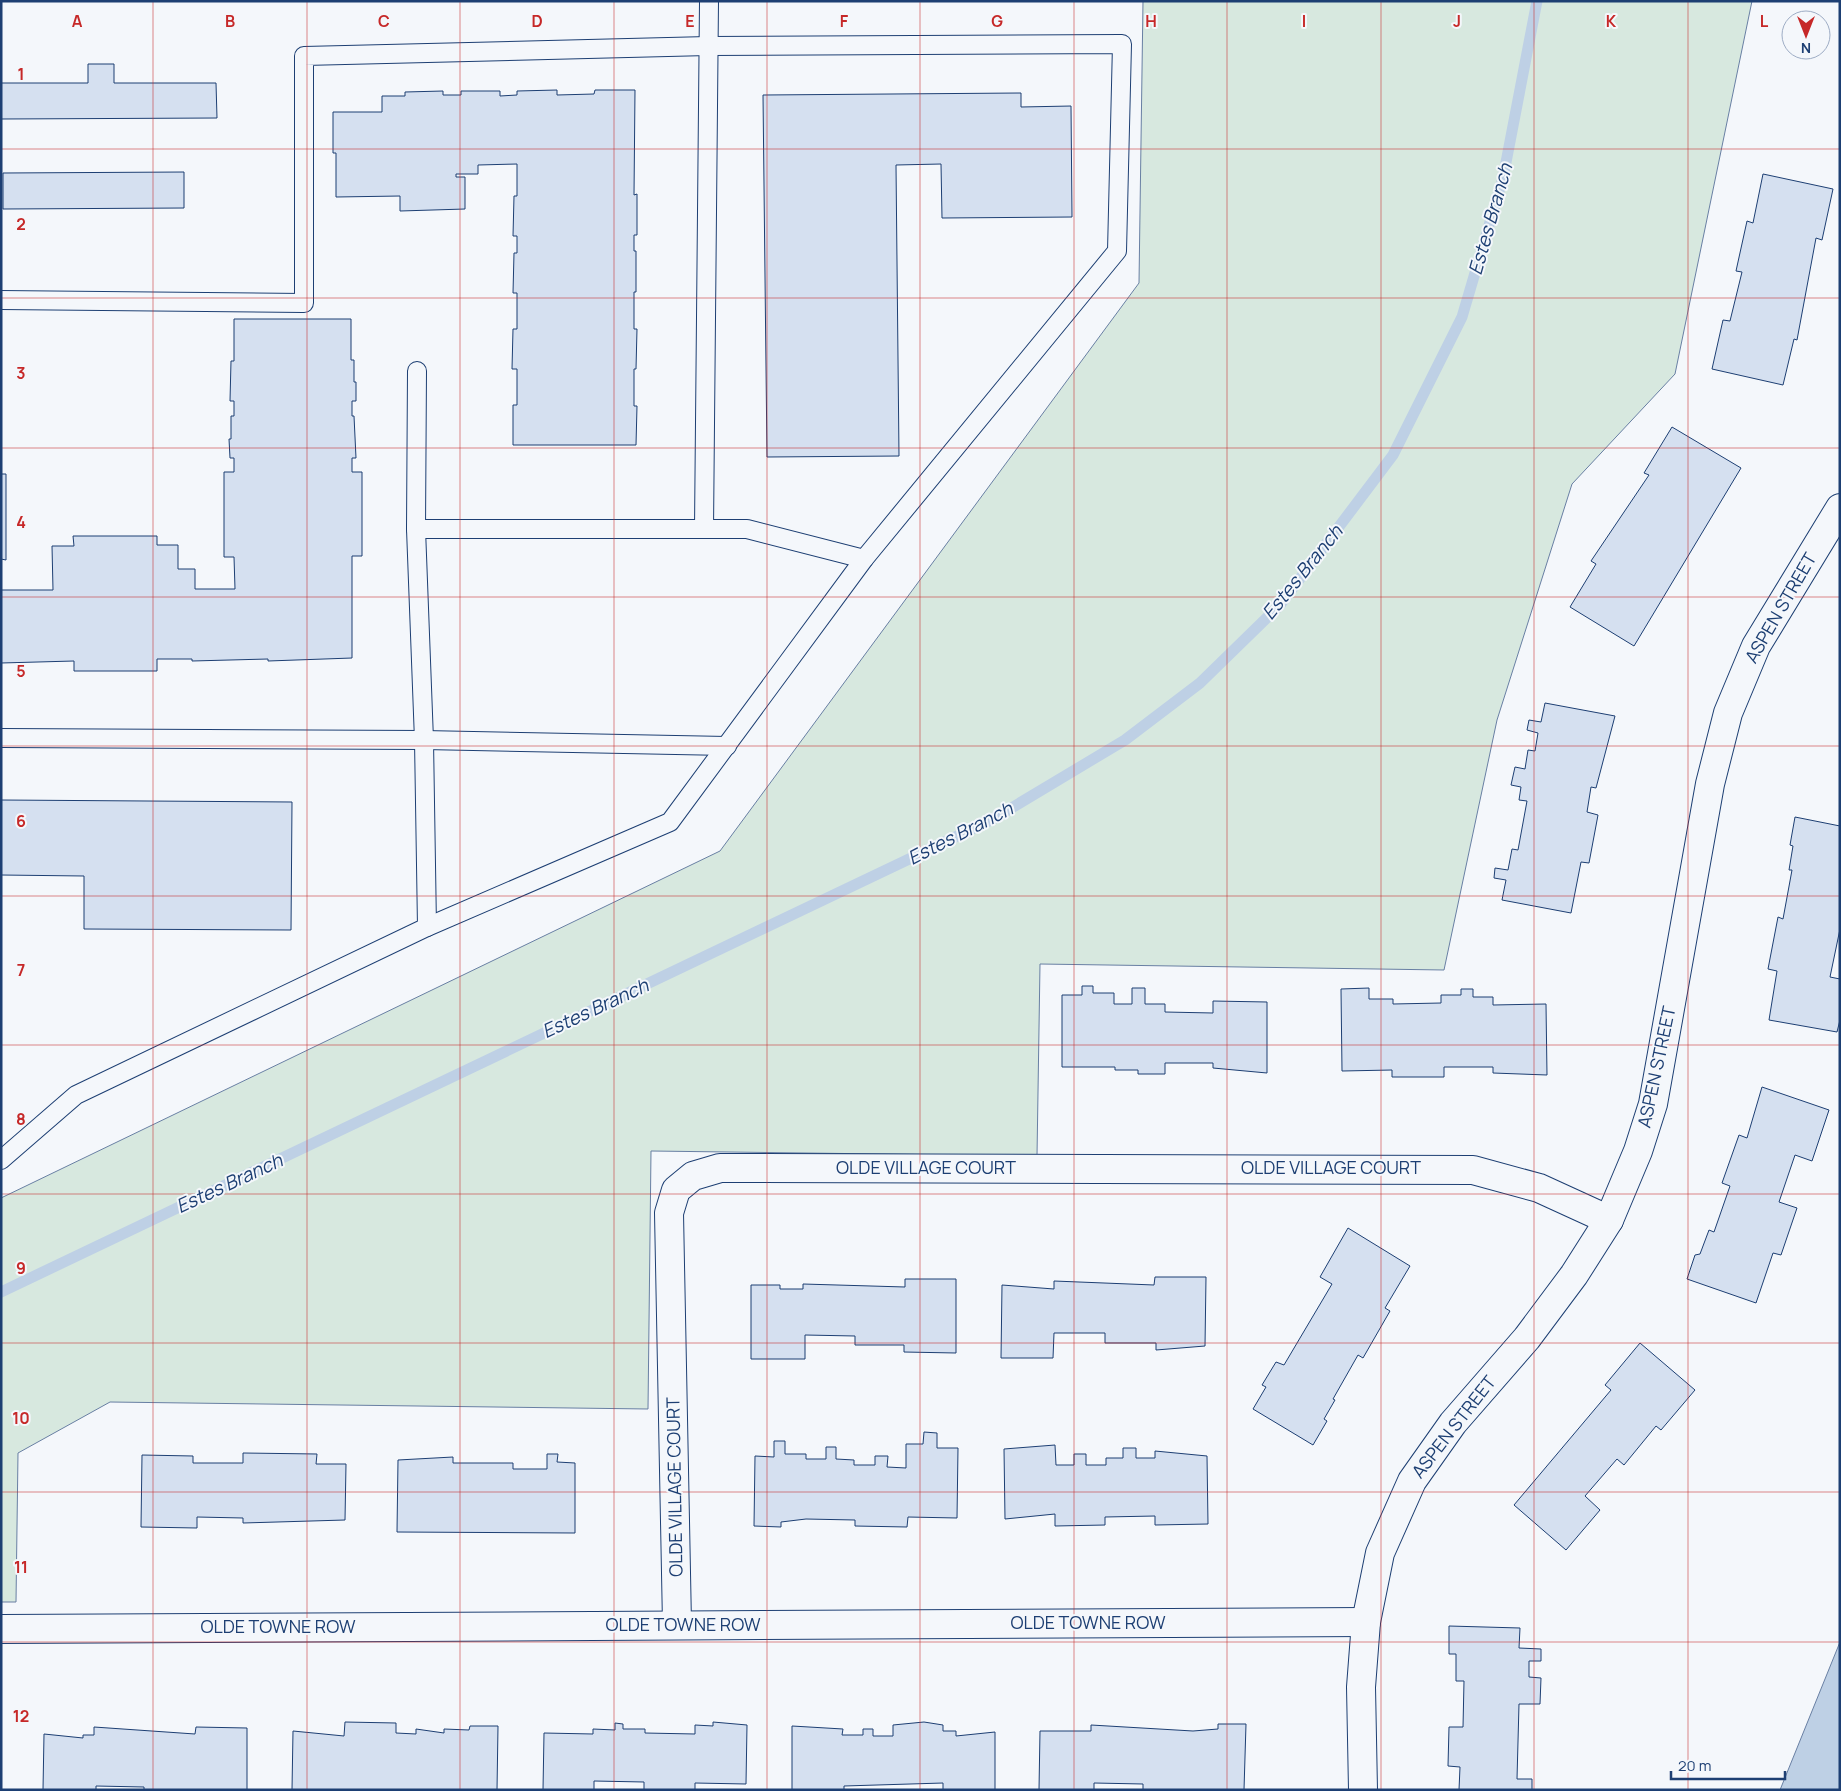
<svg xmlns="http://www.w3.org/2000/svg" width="1841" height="1791" font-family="Manrope,sans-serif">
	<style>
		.green { fill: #d7e8df; stroke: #687fa3 }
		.water { fill: #bed0e5; stroke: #687fa3 }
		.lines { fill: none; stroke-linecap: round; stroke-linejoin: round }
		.stream { stroke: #bed0e5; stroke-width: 11 }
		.building { fill: #d5e0f0; stroke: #1d3f73 }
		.service-casing { stroke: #1d3f73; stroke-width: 20 }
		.minor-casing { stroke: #1d3f73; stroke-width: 30 }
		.service { stroke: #f4f7fb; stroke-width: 18 }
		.minor { stroke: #f4f7fb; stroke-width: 28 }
		.grid { fill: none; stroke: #c62828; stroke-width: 1; stroke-opacity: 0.55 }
		.labels { text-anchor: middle; stroke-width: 4; stroke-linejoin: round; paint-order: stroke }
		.street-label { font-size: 18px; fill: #1d3f73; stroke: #f4f7fb }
		.water-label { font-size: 19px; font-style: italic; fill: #1d3f73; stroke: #f4f7fb }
		.grid-label { font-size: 16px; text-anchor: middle; font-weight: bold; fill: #c62828; stroke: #f4f7fb; stroke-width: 4; stroke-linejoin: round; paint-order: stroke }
	</style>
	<rect width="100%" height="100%" fill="#f4f7fb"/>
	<path class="green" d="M1143 1H1752L1675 374 1572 484 1497 720 1444 970 1040 964 1037 1156 651 1151 648 1409 110 1402 18 1453 16 1602H1V1198L720 851 1139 283Z"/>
	<path class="water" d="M1840 1642V1790H1780Z"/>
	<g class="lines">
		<path class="stream" d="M1 1292 993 819 1125 740 1200 683 1280 605 1393 455 1462 317 1503 178 1537 1"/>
	</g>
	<g class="building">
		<path d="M88 64H114V83H216L217 118 1 119V83H88Z"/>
		<path d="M557 90V95L594 94 595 90H635L634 195 637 194V235H634V251H636V292H634V329H637L636 369H634V406H637L636 445H513V405H517V369H512L513 329H517V293H513L514 253H517V236H513L514 196H517V164L478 165V174H456V177H465V209L400 211V196L336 197V153H333V112H382V96H405V92L443 91V95H461V91H500V96L517 95V91Z"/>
		<path d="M1021 93V107L1071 106 1072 217 942 218 941 164 896 165 899 456 767 457 763 95Z"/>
		<path d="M184 172V208L3 209V173Z"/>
		<path d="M1763 174 1833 189 1822 240 1816 238 1797 340 1794 339 1783 385 1712 369 1723 320 1730 321 1742 272 1736 271 1747 221 1753 223Z"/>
		<path d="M234 319H351V360H354V382H356V401H352V416H354L356 458H352V472H362V556H352V658L268 661V659L192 661V659H157V671H74V661L1 663V590H53L52 546H74L73 536H157V545H178V569H195V589H235L234 557H224V472H234V458H230L229 439H231V416H234V401H230L231 361H234Z"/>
		<path d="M1672 427 1741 468 1634 646 1570 607 1596 564 1591 561 1649 475 1644 473Z"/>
		<path d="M1 474H6V560L1 559Z"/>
		<path d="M1545 703 1615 716 1596 788 1591 787 1587 812 1598 815 1589 863 1581 862 1571 913 1502 900 1506 880 1494 878 1495 868 1508 870 1512 849 1518 850 1527 801 1519 800 1521 787 1511 785 1515 767 1525 769 1528 750 1535 751 1538 733 1527 730 1529 720 1541 722Z"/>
		<path d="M1 800 292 802 291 930 84 929V876L1 875Z"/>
		<path d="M1795 817 1840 826V929L1830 977 1840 979V1020L1837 1032 1769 1020 1777 971 1768 969 1778 917 1783 919 1792 870H1789L1793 846 1790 845Z"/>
		<path d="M1082 986H1093V993H1114V1004H1132V988H1145V1004H1165V1012L1213 1013V1001L1267 1002V1073L1213 1068V1063H1165V1074H1138V1070H1115V1067H1062V995H1082Z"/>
		<path d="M1369 988V999H1393V1004L1441 1003V995H1461V989H1473V997H1493V1005L1546 1004 1547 1075 1493 1073V1067H1444V1077H1392V1070L1342 1071 1341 989Z"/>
		<path d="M1762 1087 1829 1110 1812 1161 1795 1155 1779 1202 1797 1208 1781 1255 1773 1253 1756 1303 1687 1279 1695 1255 1700 1254 1709 1230 1714 1232 1730 1186 1722 1183 1739 1135 1747 1138Z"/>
		<path d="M1348 1228 1410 1266 1385 1308 1390 1311 1363 1358 1358 1355 1333 1399 1335 1400 1324 1419 1327 1421 1313 1445 1253 1409 1266 1387 1262 1385 1276 1362 1284 1365 1332 1284 1320 1277Z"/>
		<path d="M1155 1277H1206L1205 1346 1156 1350V1343H1105V1333H1054L1053 1358H1001L1002 1285 1054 1289V1281L1154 1285Z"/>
		<path d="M905 1279H956V1353L904 1352V1345H855V1336L805 1335V1359H751V1285H780V1289H803V1284L905 1287Z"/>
		<path d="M1640 1343 1695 1390 1661 1430 1656 1426 1624 1465 1617 1459 1585 1496 1600 1510 1566 1550 1514 1505 1611 1390 1605 1385Z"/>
		<path d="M924 1432 937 1433V1448H958L957 1518 908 1517 907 1527 855 1526V1520L806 1519 781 1522V1527L754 1526 755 1456 774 1457V1441H785V1454H806V1459H826V1447H836V1459L854 1460V1465H875V1456H888L887 1467 906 1468V1444H923Z"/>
		<path d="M1055 1445 1056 1465H1074V1454H1086V1465H1106V1458H1123V1448H1136V1458H1155V1451L1207 1456 1208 1524 1155 1525V1516L1105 1517V1525L1055 1526V1514L1005 1519 1004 1449Z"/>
		<path d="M243 1453 317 1454 316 1464H346L345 1520 243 1523V1518L197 1517V1528L141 1527 142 1455 193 1456V1463H243Z"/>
		<path d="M547 1454H558L557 1462 575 1463V1533L397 1532 398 1460 453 1457V1463H513V1469H547Z"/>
		<path d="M1449 1626 1520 1628 1519 1648 1541 1649V1661H1529V1677L1541 1678 1540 1704H1519L1517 1779H1532V1790H1459L1460 1767 1448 1766 1449 1727H1463L1464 1681H1456V1654H1449Z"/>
		<path d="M345 1722 396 1723V1733L416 1734V1729L444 1733V1729L469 1730 470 1726H498L497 1790H292L293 1731 344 1736Z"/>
		<path d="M713 1722 747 1725 746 1784 695 1783V1790H644V1782L594 1781V1790H543L544 1733 593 1734V1729L615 1730V1723L623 1724V1729H645V1733L695 1734V1725L713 1726Z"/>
		<path d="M924 1722 943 1725V1731H956V1736L995 1732V1790H943V1783L844 1786V1790H792V1726L843 1729 842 1735H863V1729H873V1736H893V1725Z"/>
		<path d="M1218 1724H1246L1244 1790H1143V1784L1094 1783V1790H1039L1040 1731H1091V1725L1193 1731 1218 1729Z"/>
		<path d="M94 1727 195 1734 196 1727 247 1728V1790H144V1787L96 1786V1790H43L44 1734 83 1738V1735H94Z"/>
	</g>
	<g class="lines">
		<defs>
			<g id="service">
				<path d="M1 300 304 303V56L708 46 1122 44 1117 251 864 559 670 822 427 927"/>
				<path d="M416 529 417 371"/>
				<path d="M704 529 709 1"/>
				<path d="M1 738 424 740 727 746"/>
				<path d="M1 1160 76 1095 427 927 424 740 416 529H747L864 559"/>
			</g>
			<g id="minor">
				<path d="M677 1624 669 1213 676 1190 693 1176 720 1168 1473 1170 1539 1188 1609 1220"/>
				<path d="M1 1629 1366 1622"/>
				<path d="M1363 1790 1361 1687 1366 1622 1380 1553 1412 1481 1453 1423 1527 1338 1574 1275 1609 1220 1638 1151 1653 1104 1710 784 1728 713 1756 646 1840 508"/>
			</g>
		</defs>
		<use href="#service" class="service-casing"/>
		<use href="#minor" class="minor-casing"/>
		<use href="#service" class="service"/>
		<use href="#minor" class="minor"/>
	</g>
	<path class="grid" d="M153 1V1790M307 1V1790M460 1V1790M614 1V1790M767 1V1790M920 1V1790M1074 1V1790M1227 1V1790M1381 1V1790M1534 1V1790M1688 1V1790M1 149H1840M1 298H1840M1 448H1840M1 597H1840M1 746H1840M1 896H1840M1 1045H1840M1 1194H1840M1 1343H1840M1 1492H1840M1 1642H1840"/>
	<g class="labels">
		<g class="street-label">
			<text transform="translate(1781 608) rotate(-60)" y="6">ASPEN STREET</text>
			<text transform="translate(1657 1067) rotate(-78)" y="6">ASPEN STREET</text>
			<text x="926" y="1174">OLDE VILLAGE COURT</text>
			<text x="1331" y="1174">OLDE VILLAGE COURT</text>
			<text transform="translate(1454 1427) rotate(-52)" y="6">ASPEN STREET</text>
			<text transform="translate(675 1487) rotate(-91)" y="6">OLDE VILLAGE COURT</text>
			<text x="1088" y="1629">OLDE TOWNE ROW</text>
			<text x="683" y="1631">OLDE TOWNE ROW</text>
			<text x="278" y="1633">OLDE TOWNE ROW</text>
		</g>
		<g class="water-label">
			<text transform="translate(1490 219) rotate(-74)" y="7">Estes Branch</text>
			<text transform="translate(1302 572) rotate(-51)" y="7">Estes Branch</text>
			<text transform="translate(960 833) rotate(-27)" y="7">Estes Branch</text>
			<text transform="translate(595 1008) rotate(-25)" y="7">Estes Branch</text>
			<text transform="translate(229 1183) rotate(-25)" y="7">Estes Branch</text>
		</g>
	</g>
	<g class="grid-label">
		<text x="77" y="27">A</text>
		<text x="230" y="27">B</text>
		<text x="384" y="27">C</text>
		<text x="537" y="27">D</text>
		<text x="690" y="27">E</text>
		<text x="844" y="27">F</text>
		<text x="997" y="27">G</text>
		<text x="1151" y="27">H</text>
		<text x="1304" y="27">I</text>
		<text x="1457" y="27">J</text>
		<text x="1611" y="27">K</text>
		<text x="1764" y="27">L</text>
		<text x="21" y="80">1</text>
		<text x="21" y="230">2</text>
		<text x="21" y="379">3</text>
		<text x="21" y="528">4</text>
		<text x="21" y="677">5</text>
		<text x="21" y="827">6</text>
		<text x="21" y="976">7</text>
		<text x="21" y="1125">8</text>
		<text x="21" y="1274">9</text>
		<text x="21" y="1424">10</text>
		<text x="21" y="1573">11</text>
		<text x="21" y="1722">12</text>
	</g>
	<rect width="1841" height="1791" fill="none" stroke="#1d3f73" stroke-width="5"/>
	<g transform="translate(1806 35) rotate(180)"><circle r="24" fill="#f4f7fb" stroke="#9eadc5"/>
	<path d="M0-4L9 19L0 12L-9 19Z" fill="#c62828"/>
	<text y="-8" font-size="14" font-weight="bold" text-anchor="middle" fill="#1d3f73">N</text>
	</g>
	<path d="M1671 1771v8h114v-8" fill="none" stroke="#1d3f73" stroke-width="2.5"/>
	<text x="1678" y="1771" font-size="15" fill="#1d3f73" stroke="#f4f7fb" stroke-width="4" paint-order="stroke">20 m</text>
</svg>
